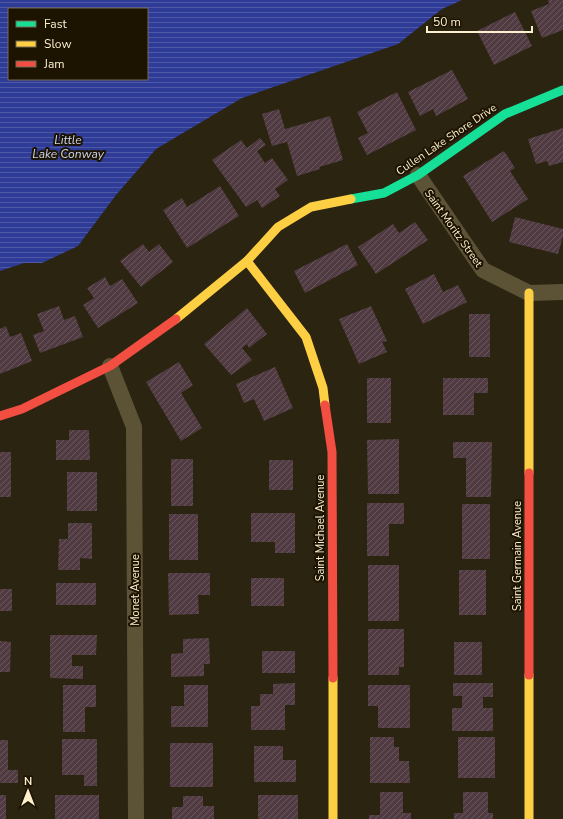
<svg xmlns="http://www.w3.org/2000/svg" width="563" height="819" font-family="'Nunito Sans',sans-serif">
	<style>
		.water { fill: url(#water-rules); fill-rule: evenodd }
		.building { fill: url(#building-hatch) }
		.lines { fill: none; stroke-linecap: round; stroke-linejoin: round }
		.street { stroke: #5c5337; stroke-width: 16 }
		.fast { stroke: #16e098; stroke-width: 9 }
		.slow { stroke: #ffcf43; stroke-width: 9 }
		.jam { stroke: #f24e42; stroke-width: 9 }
		.labels { text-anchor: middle; stroke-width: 4; stroke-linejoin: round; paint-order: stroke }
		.street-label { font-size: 11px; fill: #fcf0cf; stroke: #1c1300 }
		.water-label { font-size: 12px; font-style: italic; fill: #cbd4ef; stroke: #1c1300 }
	</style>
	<defs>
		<pattern id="water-rules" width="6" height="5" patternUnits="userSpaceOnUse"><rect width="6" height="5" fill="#2f3c97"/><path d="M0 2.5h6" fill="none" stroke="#4e58a4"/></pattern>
		<pattern id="building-hatch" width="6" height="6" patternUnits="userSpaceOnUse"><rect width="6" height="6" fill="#503b42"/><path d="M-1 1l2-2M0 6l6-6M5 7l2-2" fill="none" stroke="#6a585c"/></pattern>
	</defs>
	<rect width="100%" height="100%" fill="#2b2411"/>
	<path class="water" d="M0 0H462L442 9 398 44 242 98 156 149 116 195 78 246 42 263H24L0 271ZM9 9H147V79H9Z"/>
	<g class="building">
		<path d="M548 0H563V30L542 38 531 11 549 4Z"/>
		<path d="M515 12 532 46 494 65 477 31Z"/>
		<path d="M452 70 468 99 436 116 433 109 420 116 408 92Z"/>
		<path d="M397 92 416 130 367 155 358 138 368 133 357 112Z"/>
		<path d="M279 109 285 129 330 116 343 160 319 167 320 169 297 176 287 142 272 146 262 114Z"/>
		<path d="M563 128V162L549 166 547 161 536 164 528 139Z"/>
		<path d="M260 138 266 145 257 151 265 163 272 158 288 180 275 189 280 196 262 208 257 200 246 207 212 160 241 140 247 148Z"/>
		<path d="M504 151 515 168 510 171 528 199 492 222 463 176Z"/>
		<path d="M220 186 239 216 187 248 163 210 182 198 187 207Z"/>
		<path d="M515 217 563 229V236L558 254 509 242Z"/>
		<path d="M415 222 428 240 376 274 358 247 393 224 399 233Z"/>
		<path d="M143 244 149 252 159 244 173 262 141 287 120 261Z"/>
		<path d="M347 244 358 265 305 293 294 271Z"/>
		<path d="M434 274 443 292 458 285 467 302 423 324 405 289Z"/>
		<path d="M105 277 110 286 122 279 138 303 98 328 83 305 94 298 87 288Z"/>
		<path d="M59 306 64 320 75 316 83 337 40 353 33 335 44 331 37 314Z"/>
		<path d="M371 306 387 341 382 342 387 352 359 364 339 319Z"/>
		<path d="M247 308 267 334 249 348 247 344 242 348 252 360 231 375 204 344Z"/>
		<rect x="469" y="314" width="21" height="43"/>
		<path d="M6 326 10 337 21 333 32 361 0 374V329Z"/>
		<path d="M179 362 193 385 181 393 202 428 181 441 146 382Z"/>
		<path d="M275 367 293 408 264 421 254 399 244 403 236 384Z"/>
		<rect x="367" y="378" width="24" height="45"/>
		<path d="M443 378H488V393H474V415H443Z"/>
		<path d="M69 430H89L90 460H56V440H69Z"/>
		<path d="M399 439V494H368L367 440Z"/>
		<path d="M453 442H492L491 497H466V458H453Z"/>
		<rect x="0" y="452" width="11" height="45"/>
		<rect x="171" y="459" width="22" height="47"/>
		<rect x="269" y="460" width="24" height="30"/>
		<rect x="67" y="472" width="30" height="39"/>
		<path d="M367 503H404V524H389V556H367Z"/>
		<rect x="462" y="504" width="28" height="55"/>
		<path d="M251 513H295V553H275V542H251Z"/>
		<rect x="169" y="514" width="29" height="46"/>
		<path d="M68 523H92V559L80 558V570H58L59 539H68Z"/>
		<rect x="368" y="565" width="31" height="56"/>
		<rect x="459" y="570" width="27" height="45"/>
		<path d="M168 573H210V595H198L199 614 169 615Z"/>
		<rect x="251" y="578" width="33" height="28"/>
		<rect x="56" y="583" width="40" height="22"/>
		<rect x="0" y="589" width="12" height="22"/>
		<path d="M368 629H404V667H399V675H368Z"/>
		<path d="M50 635H97L96 655H72V666H83V679L50 678Z"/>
		<path d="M209 638 210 664H204V676L171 677V654L183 653V639Z"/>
		<path d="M0 641 11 642 10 672H0Z"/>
		<rect x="454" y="642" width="28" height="33"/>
		<rect x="262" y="651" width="33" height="22"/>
		<path d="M295 683V705H285V730H251V706H260V694H273V684Z"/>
		<path d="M453 683H493V697H483V708H493V731H452V708H462V696H453Z"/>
		<path d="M63 685H96V707H85V732H63Z"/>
		<path d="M184 685H208V727H171V706H184Z"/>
		<path d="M368 685H410V728H378V706H368Z"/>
		<path d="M370 737H394V747H399V761H409L410 783H370Z"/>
		<rect x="458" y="737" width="37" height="41"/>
		<path d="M62 739H97V786H84V775H62Z"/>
		<path d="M0 740H8V770H18V783H0Z"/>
		<rect x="170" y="743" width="43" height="44"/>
		<path d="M254 746H283V760H296V782H254Z"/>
		<path d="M380 792H403V813H411V819H369V815H380Z"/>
		<path d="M463 792H488V813H493V819H454V813H463Z"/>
		<rect x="0" y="795" width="6" height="24"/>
		<rect x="55" y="795" width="44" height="24"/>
		<rect x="258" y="795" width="40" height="24"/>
		<path d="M183 796H203V806H214V819H172V807H183Z"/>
	</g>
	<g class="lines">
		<g class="street">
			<path d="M418 175 483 270 529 293 563 292"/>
			<path d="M110 366 134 427 136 819"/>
		</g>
		<path class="fast" d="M351 199 384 193 418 175 505 114 563 90"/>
		<g class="slow">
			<path d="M247 261 306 337 323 388 325 405"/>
			<path d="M529 293V473"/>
			<path d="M176 319 247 261 278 227 311 207 351 199"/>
			<path d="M529 675V819"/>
			<path d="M333 678V819"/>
		</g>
		<g class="jam">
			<path d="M325 405 332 452 333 678"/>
			<path d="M0 416 22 409 110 366 176 319"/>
			<path d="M529 473V675"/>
		</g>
	</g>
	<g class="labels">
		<g class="street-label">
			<text transform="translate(446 139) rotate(-34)" y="4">Cullen Lake Shore Drive</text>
			<text transform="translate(454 228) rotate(55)" y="4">Saint Moritz Street</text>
			<text transform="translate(320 528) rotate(-90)" y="4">Saint Michael Avenue</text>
			<text transform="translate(517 556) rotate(-90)" y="4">Saint Germain Avenue</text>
			<text transform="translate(135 590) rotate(-90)" y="4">Monet Avenue</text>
		</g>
		<g class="water-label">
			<text x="68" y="144">Little<tspan x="68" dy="14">Lake Conway</tspan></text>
		</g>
	</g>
	<rect x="8" y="8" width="140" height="72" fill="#1c1300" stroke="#766b53"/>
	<rect x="16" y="21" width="20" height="6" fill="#16e098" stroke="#766b53"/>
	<text x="44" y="28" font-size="12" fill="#fcf0cf">Fast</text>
	<rect x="16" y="41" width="20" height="6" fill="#ffcf43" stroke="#766b53"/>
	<text x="44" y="48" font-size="12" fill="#fcf0cf">Slow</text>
	<rect x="16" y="61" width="20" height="6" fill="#f24e42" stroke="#766b53"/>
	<text x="44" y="68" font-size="12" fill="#fcf0cf">Jam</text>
	<g transform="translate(28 791)" stroke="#1c1300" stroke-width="3" paint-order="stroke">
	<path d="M0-3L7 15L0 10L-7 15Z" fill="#fcf0cf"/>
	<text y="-6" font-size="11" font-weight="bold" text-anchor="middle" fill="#fcf0cf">N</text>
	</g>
	<path d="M427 26v6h105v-6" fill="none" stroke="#fcf0cf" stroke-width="2"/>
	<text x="433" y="26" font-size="12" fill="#fcf0cf" stroke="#1c1300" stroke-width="3" paint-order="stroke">50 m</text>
</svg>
